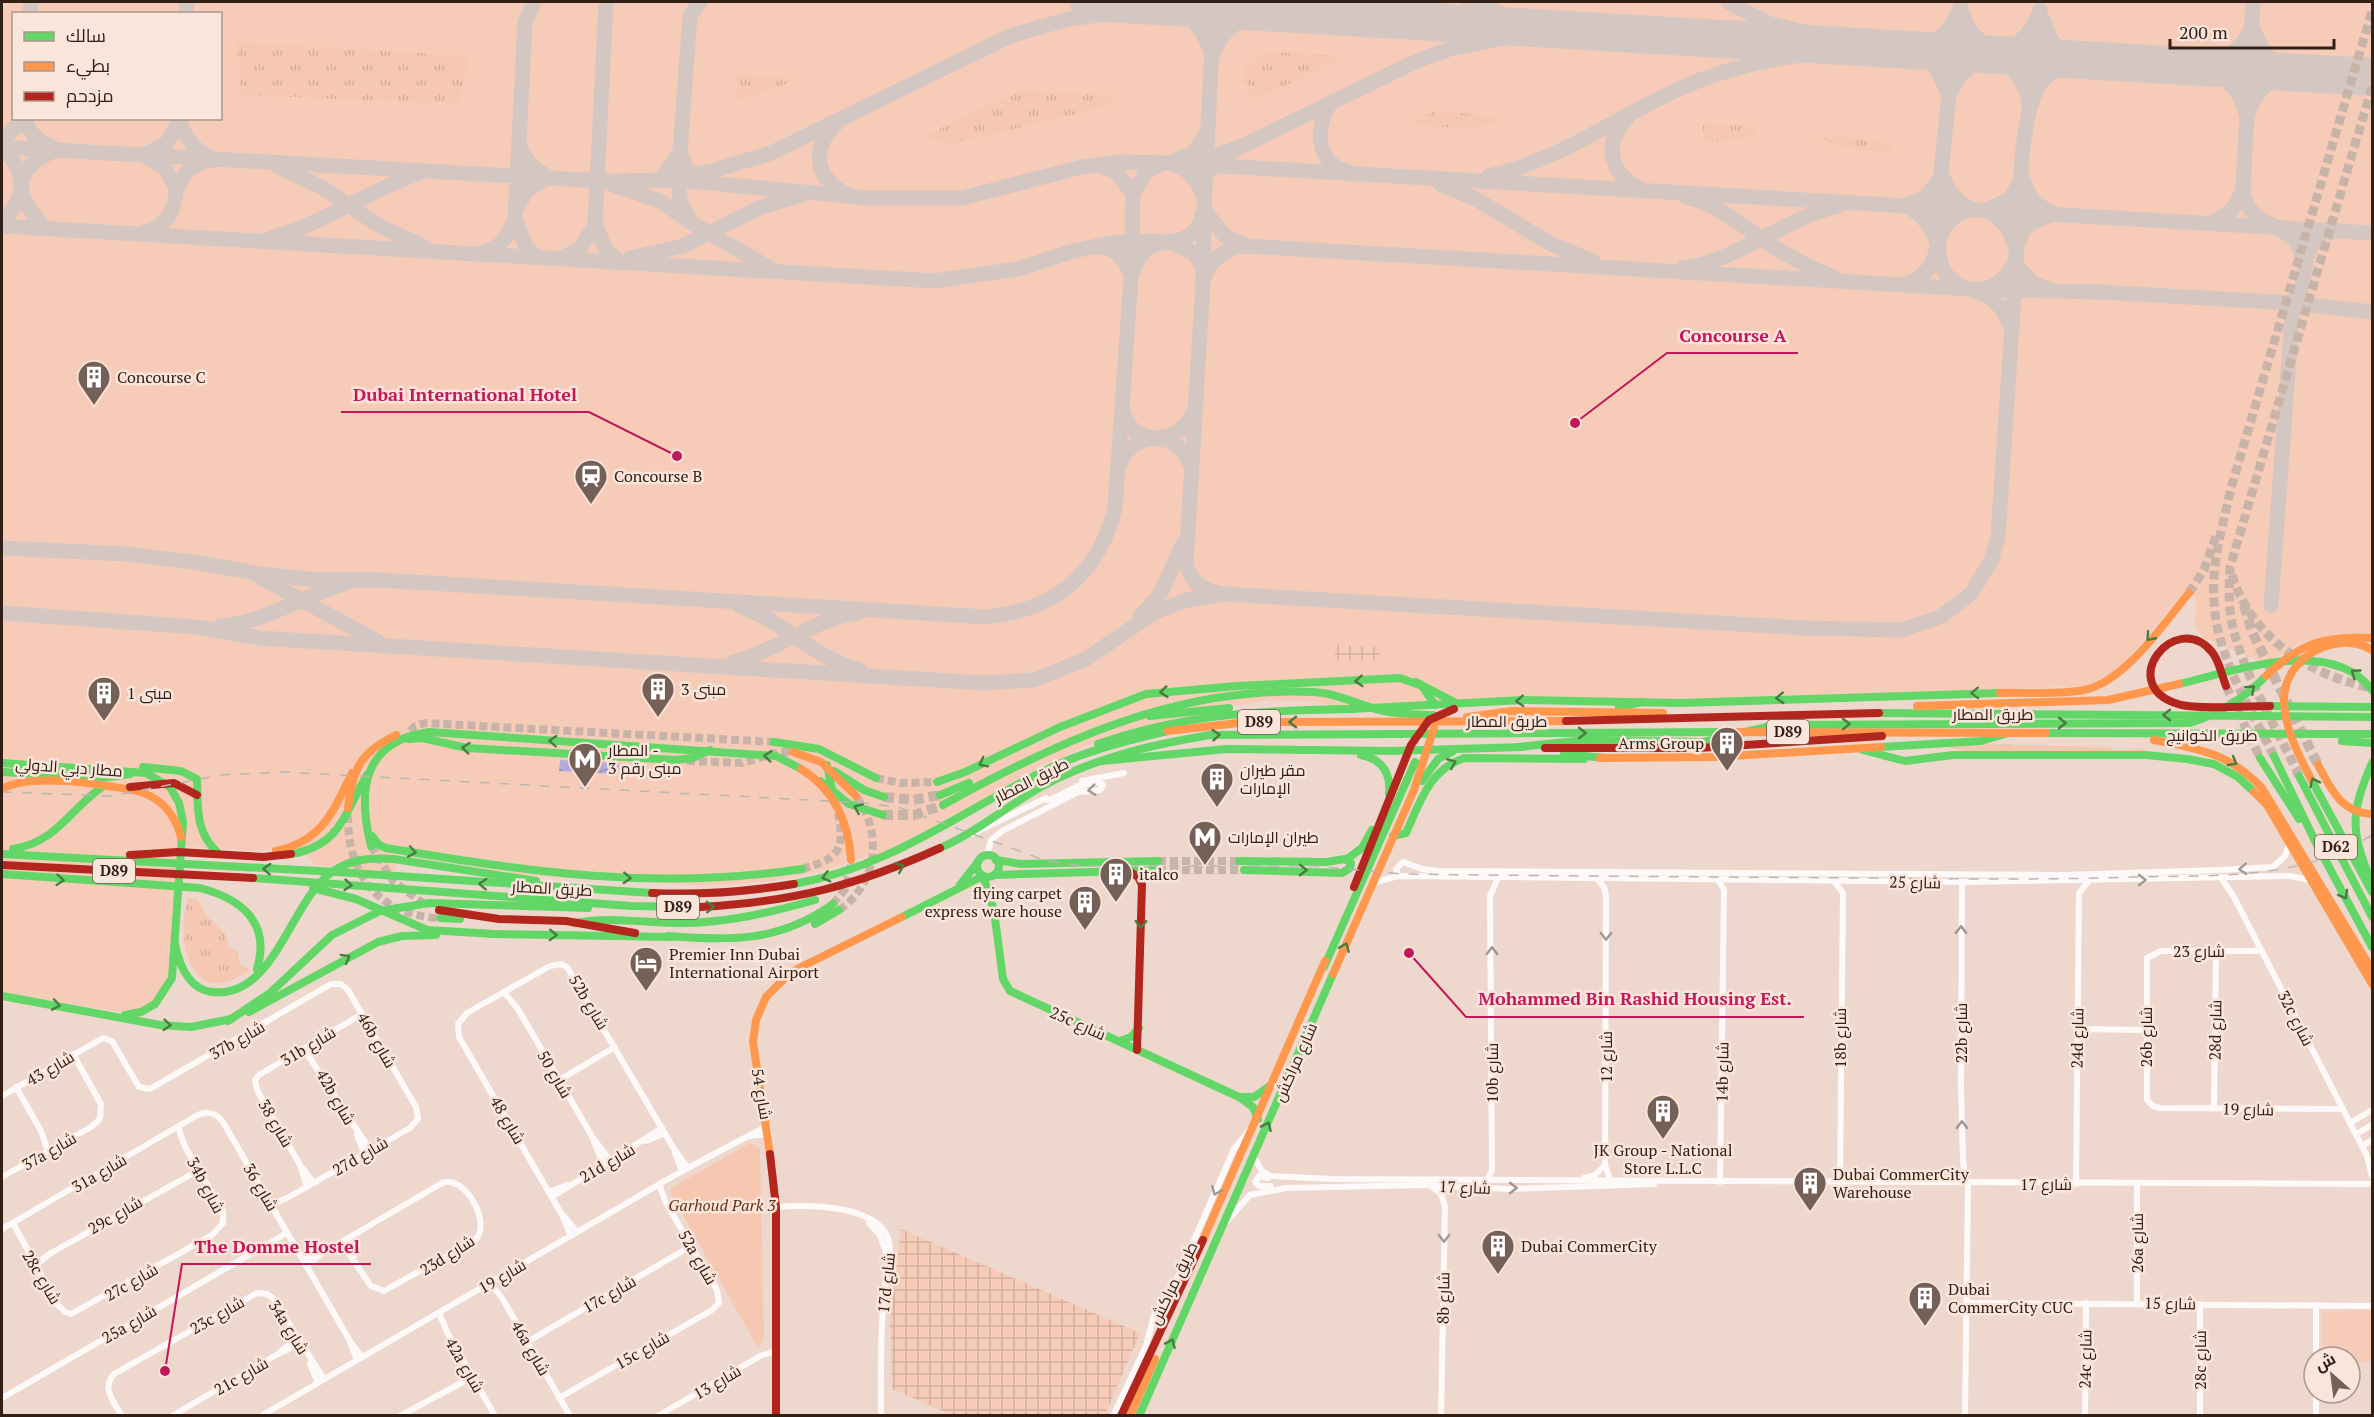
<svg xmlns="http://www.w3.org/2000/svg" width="2374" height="1417" font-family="'PT Serif',Cairo,serif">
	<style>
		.built { fill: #f6ccb9; fill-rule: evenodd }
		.industrial { fill: url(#industrial-grid) }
		.grass { fill: url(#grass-tufts) }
		.park { fill: #f6c8b2 }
		.water { fill: url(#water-waves) }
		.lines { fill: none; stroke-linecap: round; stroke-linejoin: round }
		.taxiway { stroke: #d4c6c0; stroke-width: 15 }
		.runway { stroke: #d4c6c0; stroke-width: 38 }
		.secondary-tunnel { stroke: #c8b3a9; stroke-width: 8; stroke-dasharray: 8 4; stroke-linecap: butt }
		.primary-tunnel { stroke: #c8b3a9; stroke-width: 9; stroke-dasharray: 9 4.5; stroke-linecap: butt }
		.highway-tunnel { stroke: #c8b3a9; stroke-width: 10; stroke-dasharray: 10 5; stroke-linecap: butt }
		.street { stroke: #fcf9f8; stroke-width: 6 }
		.fast { stroke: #63d668; stroke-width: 8 }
		.slow { stroke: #ff974d; stroke-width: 8 }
		.jam { stroke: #b3261e; stroke-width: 8 }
		.rail { stroke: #bbb5b3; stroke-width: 1.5; stroke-dasharray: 10 10; stroke-linecap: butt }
		.oneway { stroke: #4a7b40 }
		.oneway2 { stroke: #a19793 }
		.labels { text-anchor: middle; stroke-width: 5; stroke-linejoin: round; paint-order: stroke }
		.shield { fill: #fae5db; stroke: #6e5b52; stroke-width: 1.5 }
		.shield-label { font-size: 15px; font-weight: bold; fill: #322017 }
		.poi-label { font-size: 16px; fill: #322017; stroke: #fae5db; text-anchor: start }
		.street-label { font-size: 16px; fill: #322017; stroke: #fae5db }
		.park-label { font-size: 16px; font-style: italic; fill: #653116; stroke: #fae5db }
		.leader { fill: none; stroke: #c2185b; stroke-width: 2 }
		.callout-dot { fill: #c2185b; stroke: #fae5db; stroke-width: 2 }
		.callout-label { font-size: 18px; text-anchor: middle; font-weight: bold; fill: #c2185b; stroke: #fae5db; stroke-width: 5; stroke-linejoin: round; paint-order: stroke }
	</style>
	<defs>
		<pattern id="industrial-grid" width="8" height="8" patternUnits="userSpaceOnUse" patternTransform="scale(1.5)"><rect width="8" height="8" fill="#f6ccb9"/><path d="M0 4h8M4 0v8" fill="none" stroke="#d3af9e"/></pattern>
		<pattern id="grass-tufts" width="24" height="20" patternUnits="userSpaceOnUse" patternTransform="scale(1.5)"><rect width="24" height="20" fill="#f6c8b2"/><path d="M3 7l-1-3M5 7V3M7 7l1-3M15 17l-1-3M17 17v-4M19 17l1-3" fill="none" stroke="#d3ac98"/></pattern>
		<pattern id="water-waves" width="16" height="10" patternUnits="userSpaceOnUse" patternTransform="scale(1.5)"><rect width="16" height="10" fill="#b5aadc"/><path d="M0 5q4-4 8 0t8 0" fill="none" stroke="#948ab1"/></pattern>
	</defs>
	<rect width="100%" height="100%" fill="#eed8cd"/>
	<g class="built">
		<path d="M2 2H2372V643L2356 640 2313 639 2299 643 2272 660H2257L2203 638 2195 626 2196 599 2186 590 2118 670 2085 686 1780 697 1776 694 1762 698 1335 706 1307 701H1264L1233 706 1232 712 1118 734 1085 747 1034 770 883 854 876 853 823 871 772 881 731 885H691L530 876 397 855 395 873 315 865 297 845 277 850 254 851 177 846 169 974 152 1004 128 1012H119L2 993ZM14 14H220V118H14Z"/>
		<path d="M2372 1310V1362H2350V1357H2322V1311Z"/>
	</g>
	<g class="industrial">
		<path d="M1335 645 1380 647 1379 661 1335 660Z"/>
		<path d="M901 1229 1140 1333 1105 1415H952L892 1389 890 1321Z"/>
	</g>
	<g class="grass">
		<path d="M237 42 468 56 460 104 241 95Z"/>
		<path d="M1268 52 1341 56 1343 57 1253 101 1244 78V68L1259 55Z"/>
		<path d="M739 74 789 78 791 82 740 101C733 96 733 80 739 74Z"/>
		<path d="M1021 90 1111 95 1116 99 1111 105 977 138 949 143 926 139 927 135Z"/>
		<path d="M1436 111 1495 116 1498 120 1496 123 1468 128 1411 125V122Z"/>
		<path d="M1708 123 1756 127 1755 134 1742 140 1703 142V125Z"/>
		<path d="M1821 135 1891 143 1889 153 1843 148 1820 138Z"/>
		<path d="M1985 744 2106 747 2116 750 2146 749 2145 754 1975 753 1950 748 1952 745Z"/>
		<path d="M188 898H196L204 909V913L225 934 229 947 237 951 240 964 250 969C195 1014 173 943 188 898Z"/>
	</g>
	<path class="park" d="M750 1143 760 1149 764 1339 758 1348 671 1194V1188Z"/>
	<path class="water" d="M560 760 619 763 618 774 559 771Z"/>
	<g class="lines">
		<g class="taxiway">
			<path d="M1214 2 1204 210 1225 236 1246 246 1970 289 2100 292 2293 303 2372 312"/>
			<path d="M1229 2 1285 13"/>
			<path d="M1468 2 1521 20 1581 30"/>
			<path d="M1728 2 1767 23 1847 43"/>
			<path d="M1961 2C1956 45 1926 244 1944 271 1964 301 1994 279 2011 328"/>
			<path d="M2253 2 2243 189C2249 236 2295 215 2304 262"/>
			<path d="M1167 6C1192 16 1204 29 1212 55 1223 31 1234 21 1259 12"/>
			<path d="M1961 9C1970 52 2027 59 2029 106"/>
			<path d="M30 14 31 2"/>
			<path d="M186 14 187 2"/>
			<path d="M2042 18 2052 42 2080 60"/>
			<path d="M1953 89C1966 48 2023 66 2040 10"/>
			<path d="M1949 95 1935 66 1910 50C1931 46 1948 36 1956 16"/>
			<path d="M2030 97 2039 22"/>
			<path d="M1332 101C1315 124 1314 163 1347 171"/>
			<path d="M2250 109C2258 88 2270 80 2290 72L2266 55 2253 29"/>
			<path d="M2245 111C2240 90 2227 79 2209 67 2229 58 2241 48 2251 29"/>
			<path d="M25 118C28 135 42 143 57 150 10 167 14 198 46 228"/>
			<path d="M1627 119C1602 144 1610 173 1640 189"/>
			<path d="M180 121C187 142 195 151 215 160 194 162 185 170 177 189L164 167 143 155 166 144Z"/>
			<path d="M836 124C809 150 816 179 848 195"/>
			<path d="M2 140 17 126 20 118"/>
			<path d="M2 147 602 181 677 180 867 198H962L1082 167 1119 162 1170 163 2372 233"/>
			<path d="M1238 148 1419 60 1450 49 1549 29"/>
			<path d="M2 150C28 170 27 200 2 221"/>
			<path d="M1200 160 1238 148 1221 158 1211 170"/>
			<path d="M1100 165 1117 173 1133 194 1132 250"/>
			<path d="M277 166 323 188 378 225 424 247"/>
			<path d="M684 176 715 170 771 153 1010 36 1068 19 1167 6 1182 2"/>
			<path d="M1488 176C1565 160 1628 108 1700 80 1758 59 1818 50 1879 48"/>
			<path d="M696 179 685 166 680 152 690 16 700 2"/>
			<path d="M660 181 680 152C678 176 675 197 689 218"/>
			<path d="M1440 184 1474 198 1551 244 1594 262"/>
			<path d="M613 185 660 201 692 223 771 269"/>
			<path d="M1133 194 1145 173 1161 164"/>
			<path d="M1203 196C1198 179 1187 168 1170 163L1193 153 1207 133"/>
			<path d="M1686 197C1718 204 1745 228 1771 245 1791 258 1811 268 1833 277"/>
			<path d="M518 206 527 190 549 177C534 169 526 163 520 146"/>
			<path d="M1204 216 1203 281 1186 564C1192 583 1200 588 1218 593"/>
			<path d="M515 219 525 245 536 257"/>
			<path d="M2210 223C2228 217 2237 206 2243 189"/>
			<path d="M595 224 605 248 619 262"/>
			<path d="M2 226 934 281 1018 269 1070 252 1110 243 1159 241"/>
			<path d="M143 233C170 225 176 208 177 181"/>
			<path d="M271 238C324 223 368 191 419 173"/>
			<path d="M1936 240C1928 223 1922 214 1905 205L1925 198 1941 177"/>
			<path d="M1169 241 1194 253 1203 267"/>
			<path d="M2019 241C2023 223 2038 219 2055 214 2036 206 2029 198 2023 179"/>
			<path d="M2015 245C2010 229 2001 218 1986 210L2010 199 2020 182"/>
			<path d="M1099 247C1118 248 1126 261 1131 277"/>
			<path d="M482 253C501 247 508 237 515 219L525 22 534 2"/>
			<path d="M561 258 580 249 595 224 606 2"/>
			<path d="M630 258 683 246 759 208 801 195"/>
			<path d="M1683 268C1735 262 1785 218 1838 206"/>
			<path d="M1205 276C1212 258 1227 247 1246 246"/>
			<path d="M1906 284C1955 266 1919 225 1972 209 1956 202 1948 192 1942 175"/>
			<path d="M2048 289 2032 283 2015 263C2021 220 2016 109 2044 79 2053 69 2068 65 2080 60"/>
			<path d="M1123 410C1129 447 1181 446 1193 412"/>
			<path d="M1120 464C1134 428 1183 431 1191 469"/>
			<path d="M2 548 127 554 200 563 261 574 318 580H379L987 617C1055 610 1099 574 1115 508L1131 277C1146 224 1177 255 1197 228 1201 223 1202 215 1204 210"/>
			<path d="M261 578 377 641"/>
			<path d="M2271 605 2293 303C2296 296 2302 289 2303 281 2307 261 2306 236 2332 232"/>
			<path d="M739 606C783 620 814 659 860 670"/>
			<path d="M2 613 196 627 259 638 983 683 1034 680 1086 659 1155 612 1187 600 1224 594 1804 628 1901 630 1940 617 1971 594 1991 561 1998 537 2017 250C2014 272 2004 281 1984 290"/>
			<path d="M1140 617 1161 593 1183 543"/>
			<path d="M220 626C264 623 302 596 344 584"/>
			<path d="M733 662C776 652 814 618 858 613"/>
		</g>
		<path class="runway" d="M1089 2 2372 77"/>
		<g class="secondary-tunnel">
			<path d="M410 731 415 726 425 723 774 742"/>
			<path d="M687 761 742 763 779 752H793"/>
			<path d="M876 778 900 783 937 782"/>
			<path d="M348 815C347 873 378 916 440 918"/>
			<path d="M371 846 393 881 424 904"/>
			<path d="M1158 861H1239"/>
			<path d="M802 869C837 859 846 852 838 813"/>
			<path d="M1158 870H1244"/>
			<path d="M833 904 845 889 851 865"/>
			<path d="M839 910C878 884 883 833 856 796"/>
		</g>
		<g class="primary-tunnel">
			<path d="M2232 575C2251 638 2311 676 2372 688"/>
			<path d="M2189 593 2204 570 2216 536"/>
			<path d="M2226 686 2260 758"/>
			<path d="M2274 756C2250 707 2217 658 2214 602 2211 564 2223 525 2231 488L2372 11"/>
			<path d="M2299 776C2278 730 2247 681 2234 632 2228 611 2229 589 2230 567L2372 87"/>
		</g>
		<g class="highway-tunnel">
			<path d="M2244 605 2252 632 2318 765"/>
			<path d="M884 797 913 800 940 795"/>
			<path d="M883 815H914L943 805"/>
		</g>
		<g class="street">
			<path d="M1082 781 1124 773"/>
			<path d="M972 834 1046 798"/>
			<path d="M987 856 991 840 1002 831 1078 792 1100 790 1103 785 1099 782 1078 786 1050 800 1044 799"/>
			<path d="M1398 876 1396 869 1403 862 1422 869 1439 871 2064 875 2220 870 2273 867 2285 856 2289 845"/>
			<path d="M2221 878 2234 897 2367 1156 2372 1176"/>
			<path d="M1598 880 1604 887 1606 896 1605 1165 1611 1182"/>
			<path d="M1718 880 1724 890 1720 1182"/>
			<path d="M1834 881 1843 893 1840 1183"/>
			<path d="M1962 882 1961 1089 1963 1160 1966 1183"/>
			<path d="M1372 883 1398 876 1962 882 2290 876 2309 880"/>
			<path d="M2262 951H2161L2147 958V1100L2153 1106 2160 1108 2343 1109"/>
			<path d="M504 992 518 1009 593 1138 611 1161"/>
			<path d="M2076 1029 2146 1030"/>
			<path d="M304 1049 370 1150"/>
			<path d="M559 1080 615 1047"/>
			<path d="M16 1087 41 1131 48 1151"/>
			<path d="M2 1096 103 1038 112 1041 139 1087 150 1089 331 984H341L348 990 416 1107 418 1119 410 1128 289 1197 271 1205"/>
			<path d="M2214 1108 2216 952"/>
			<path d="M2350 1123 2372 1110"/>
			<path d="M2356 1134 2372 1125"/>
			<path d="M357 1135 364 1153"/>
			<path d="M749 1136 769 1134"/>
			<path d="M646 1141 665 1133"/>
			<path d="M594 1142 604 1165"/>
			<path d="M2362 1146 2372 1140"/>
			<path d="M675 1153 682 1171"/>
			<path d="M1253 1156 1262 1171 1271 1176 1332 1179 2372 1184"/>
			<path d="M301 1168 307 1187"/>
			<path d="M2 1177 91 1127 100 1119 101 1104 73 1054"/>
			<path d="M1268 1178 1259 1176 1255 1182 1259 1186H1271"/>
			<path d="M1584 1178 1595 1175 1605 1165"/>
			<path d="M314 1183 300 1165 257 1090 255 1080 259 1075 362 1014"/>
			<path d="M2076 1184 2079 893 2088 882"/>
			<path d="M1431 1186 1441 1194 1445 1206 1441 1416"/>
			<path d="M1475 1187 1487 1181 1492 1170 1490 896 1498 878"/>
			<path d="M549 1192 567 1185"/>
			<path d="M552 1197 662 1128"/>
			<path d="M776 1207C805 1205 866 1204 885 1232 894 1246 888 1262 886 1277 880 1323 881 1369 881 1416"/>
			<path d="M563 1215 577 1232"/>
			<path d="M1227 1221 1250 1195 1286 1188 1422 1185 1508 1189 1654 1184"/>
			<path d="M13 1223 57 1304 65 1312 71 1314 212 1235 223 1223V1211L185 1147 178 1127"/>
			<path d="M869 1223 880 1235 887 1255"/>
			<path d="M2 1229 196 1116C207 1110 215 1112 223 1122L350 1341 362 1357"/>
			<path d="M571 1236 562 1215 459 1037 458 1024 467 1013 550 966 561 964 567 967 674 1149 688 1168"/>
			<path d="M346 1239 354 1256"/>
			<path d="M303 1260 326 1251 442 1183C464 1173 493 1224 475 1240L384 1291 371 1286 341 1242"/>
			<path d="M35 1265 51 1253 199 1170"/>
			<path d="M306 1266 323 1253"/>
			<path d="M490 1283 502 1298 570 1416"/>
			<path d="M1967 1303 2372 1306"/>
			<path d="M2137 1303V1184"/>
			<path d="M2316 1305V1357"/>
			<path d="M439 1313 447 1332 495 1416"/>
			<path d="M350 1342 357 1360"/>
			<path d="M527 1342 691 1246"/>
			<path d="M281 1351 297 1339"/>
			<path d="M310 1364 318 1383"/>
			<path d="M2316 1393V1416"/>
			<path d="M2 1398 287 1233"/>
			<path d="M559 1398 712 1310 719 1303 717 1290 666 1203 659 1184"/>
			<path d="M122 1416C114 1402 101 1388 114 1374L257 1293 267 1294 273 1298 324 1379"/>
			<path d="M172 1416 278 1354 300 1344"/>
			<path d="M261 1416 682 1171 767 1126"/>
			<path d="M400 1416 472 1377"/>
			<path d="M658 1416 760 1356 776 1351"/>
			<path d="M1113 1416 1146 1346 1154 1315 1177 1279 1234 1149 1251 1128"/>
			<path d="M1965 1416 1968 1183"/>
			<path d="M2085 1416 2086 1303"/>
			<path d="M2200 1416V1304"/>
		</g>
		<g class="fast">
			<path d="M1416 682 1456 703"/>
			<path d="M2179 684C2235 671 2331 635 2372 690"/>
			<path d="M2270 706 2372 707"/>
			<path d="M1619 707 1642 702"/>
			<path d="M1350 709 1524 700 1680 703 2000 693"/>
			<path d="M1879 713 2372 717"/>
			<path d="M1150 716 1229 708"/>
			<path d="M2046 733 2372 734"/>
			<path d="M409 739 422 738 467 748 676 760 693 758 710 750"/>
			<path d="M2342 741 2372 743"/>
			<path d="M774 742 819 749 876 778"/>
			<path d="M1098 744C1182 714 1266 710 1354 709"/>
			<path d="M1518 747 1586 740 1703 742 1775 725 2190 723C2221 713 2243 699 2266 676"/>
			<path d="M1881 747 1981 741 2005 734"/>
			<path d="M1863 750 1905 761 1953 755H2146L2187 759 2214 764 2238 777 2254 792"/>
			<path d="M1564 754 1605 758"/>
			<path d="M1361 755C1382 759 1391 773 1389 794"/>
			<path d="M2274 756 2316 843 2372 947"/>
			<path d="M2260 758 2299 819"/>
			<path d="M1102 761 1226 749 1390 751 1522 747"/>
			<path d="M2 763 146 773 170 787 179 803 183 821 172 978 155 1004 141 1012 125 1015"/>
			<path d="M2372 763C2349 816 2351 831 2372 884"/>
			<path d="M827 765 833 794"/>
			<path d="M143 767 181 771 197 779C198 808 195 832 218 853"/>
			<path d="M834 771 864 790 884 797"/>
			<path d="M2 772 101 778 130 774"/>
			<path d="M2299 776 2372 917"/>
			<path d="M2311 779 2372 892"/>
			<path d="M820 781 849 804 883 815"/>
			<path d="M1422 781 1438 759 1452 752"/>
			<path d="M937 782 965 772 1060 727 1146 694 1237 686 1400 678 1422 686 1435 705"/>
			<path d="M940 795 969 783"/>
			<path d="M943 805C1058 741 1178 686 1313 692 1336 693 1357 704 1379 710 1396 715 1415 714 1433 715"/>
			<path d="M372 836 379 845 386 848C531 872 655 891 802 869"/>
			<path d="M1393 836 1406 833C1420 802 1429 770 1464 758L1584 759"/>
			<path d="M371 846C357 790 363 741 429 732L776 756 801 769"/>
			<path d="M940 848C975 833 1006 807 1039 788 1093 758 1150 745 1210 735L1723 732"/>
			<path d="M13 849C57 842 69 810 102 787"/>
			<path d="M2 854 337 872 652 893"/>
			<path d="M291 854C342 845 344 813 367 775"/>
			<circle cx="988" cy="866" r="11"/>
			<path d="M1347 859 1362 848 1372 830"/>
			<path d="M996 860 1021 864 1158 861"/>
			<path d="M1239 861 1326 862 1345 859 1351 863 1350 868 1342 873 1244 870"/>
			<path d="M2 874 200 888C242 899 271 923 257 969"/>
			<path d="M995 875 1158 870"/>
			<path d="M983 876 994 911 1003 979 1010 991 1239 1097 1253 1107 1258 1119"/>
			<path d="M253 878 631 906 700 907"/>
			<path d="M794 884C886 868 950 819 1030 778 1074 754 1120 742 1168 731"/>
			<path d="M960 885 978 862"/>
			<path d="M313 888 356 899 427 930 495 934"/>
			<path d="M902 917 983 876"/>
			<path d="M440 918 460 919"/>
			<path d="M575 923C611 916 646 923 682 923 727 923 772 912 815 900"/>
			<path d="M815 924 839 910"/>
			<path d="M491 934 673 937"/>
			<path d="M668 936C730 941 780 942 833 904"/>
			<path d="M175 944C179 964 188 989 212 992 273 999 289 907 328 875 348 859 370 857 394 859L536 881"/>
			<path d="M1324 967 1415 762"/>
			<path d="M2 996 160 1025 191 1027 231 1019"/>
			<path d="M249 1012 378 942 402 936 436 935"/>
			<path d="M228 1021 270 993 332 935 380 911 429 903 588 908"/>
			<path d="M1120 1041 1131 1037 1139 1028"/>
			<path d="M1240 1097H1254L1271 1085"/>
			<path d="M1139 1416 1333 974"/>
		</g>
		<g class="slow">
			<path d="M2266 676C2301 642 2325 636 2372 638"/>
			<path d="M2000 693C2025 692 2060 695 2084 690 2126 681 2163 624 2189 593"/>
			<path d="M1917 706 2108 700 2179 684"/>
			<path d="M1467 717 1512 711 1663 713"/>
			<path d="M1168 731 1247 722 1566 721"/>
			<path d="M1723 732 2046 733"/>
			<path d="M2154 740C2199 749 2229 753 2262 788L2372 970"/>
			<path d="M793 752 821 762 856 796"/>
			<path d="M1600 758 1715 757 1881 747"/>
			<path d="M2318 765C2331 789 2341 813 2372 814"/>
			<path d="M801 769C834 789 849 823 851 860"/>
			<path d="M2311 779C2299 756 2284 727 2284 700 2284 657 2336 629 2372 650"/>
			<path d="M2 789C32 772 105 785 138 791 161 798 175 814 181 837"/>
			<path d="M2254 792 2267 805 2372 984"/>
			<path d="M348 808C353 769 359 753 396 735"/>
			<path d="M276 851C322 841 333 812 352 773"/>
			<path d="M1333 974 1414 790 1434 728"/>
			<path d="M770 1154 753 1042 756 1020 766 997 791 972 902 917"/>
			<path d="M1203 1240 1325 961"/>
			<path d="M1130 1416 1155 1359"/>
		</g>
		<g class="jam">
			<path d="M2226 686C2222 676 2219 660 2212 652 2175 608 2115 685 2178 704 2195 710 2249 706 2270 706"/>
			<path d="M1566 721 1879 713"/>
			<path d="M1545 748H1684"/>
			<path d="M1698 748 1882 736"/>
			<path d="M130 787 174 783 197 795"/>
			<path d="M130 855 178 852 263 857 291 854"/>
			<path d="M2 865 253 878"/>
			<path d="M1129 871 1138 877 1142 885 1137 1050"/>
			<path d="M1354 887 1411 745 1429 720 1454 709"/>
			<path d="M652 893C701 895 746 892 794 884"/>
			<path d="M700 907C792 902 856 886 940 848"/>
			<path d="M439 910 499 919 566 921 635 933"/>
			<path d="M770 1154 776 1207V1416"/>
			<path d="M1121 1416 1203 1240"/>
		</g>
		<path class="rail" d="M2 792 111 796 221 775 284 772 864 803 898 807 1044 860 1082 866H1314L1401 874C1557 876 1713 877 1868 878 1957 879 2045 880 2134 877 2215 875 2301 881 2372 835"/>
	</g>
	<defs><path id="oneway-chevron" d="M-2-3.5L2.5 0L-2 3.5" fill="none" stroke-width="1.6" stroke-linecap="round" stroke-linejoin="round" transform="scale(1.5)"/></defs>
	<g class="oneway">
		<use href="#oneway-chevron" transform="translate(2150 637) rotate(132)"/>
		<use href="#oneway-chevron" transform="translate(2355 673) rotate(-144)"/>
		<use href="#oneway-chevron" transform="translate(1359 681) rotate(176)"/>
		<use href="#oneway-chevron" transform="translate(2251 689) rotate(-42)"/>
		<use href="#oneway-chevron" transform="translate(1164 692) rotate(174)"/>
		<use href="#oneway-chevron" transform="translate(1975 693) rotate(178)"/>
		<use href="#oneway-chevron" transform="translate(1780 698) rotate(177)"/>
		<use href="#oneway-chevron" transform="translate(1520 701) rotate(177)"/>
		<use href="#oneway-chevron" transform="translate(2167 715) rotate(-180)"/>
		<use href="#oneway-chevron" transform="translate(1293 722) rotate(-180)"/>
		<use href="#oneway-chevron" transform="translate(2062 723)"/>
		<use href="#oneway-chevron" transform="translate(1846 724) rotate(-1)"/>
		<use href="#oneway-chevron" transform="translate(1582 733)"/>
		<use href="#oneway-chevron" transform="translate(1216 735) rotate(-5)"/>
		<use href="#oneway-chevron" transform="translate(553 741) rotate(-177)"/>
		<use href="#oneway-chevron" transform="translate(466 748) rotate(-174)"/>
		<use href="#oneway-chevron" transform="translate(768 756) rotate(-174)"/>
		<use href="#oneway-chevron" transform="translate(2233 762) rotate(31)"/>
		<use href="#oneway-chevron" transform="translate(983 763) rotate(153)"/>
		<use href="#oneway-chevron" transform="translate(1452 763) rotate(-22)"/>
		<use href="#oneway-chevron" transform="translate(2314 782) rotate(-116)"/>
		<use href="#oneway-chevron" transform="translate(858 808) rotate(-157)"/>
		<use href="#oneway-chevron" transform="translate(412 852) rotate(10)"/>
		<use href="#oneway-chevron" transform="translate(900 867) rotate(-22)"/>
		<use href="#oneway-chevron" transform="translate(267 869) rotate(-177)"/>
		<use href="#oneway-chevron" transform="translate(1303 870)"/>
		<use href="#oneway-chevron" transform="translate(826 877) rotate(165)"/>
		<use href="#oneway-chevron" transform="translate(627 878) rotate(3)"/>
		<use href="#oneway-chevron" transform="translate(60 880) rotate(5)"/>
		<use href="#oneway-chevron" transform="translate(483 884) rotate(-177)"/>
		<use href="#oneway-chevron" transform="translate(348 885) rotate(5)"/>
		<use href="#oneway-chevron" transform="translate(2344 895) rotate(61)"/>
		<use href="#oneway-chevron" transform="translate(710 907) rotate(-2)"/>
		<use href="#oneway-chevron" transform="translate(1141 924) rotate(91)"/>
		<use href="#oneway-chevron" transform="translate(553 935) rotate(2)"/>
		<use href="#oneway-chevron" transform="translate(1345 947) rotate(-68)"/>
		<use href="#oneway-chevron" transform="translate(346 958) rotate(-29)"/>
		<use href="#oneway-chevron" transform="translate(56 1005) rotate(10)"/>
		<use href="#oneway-chevron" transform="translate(167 1025) rotate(5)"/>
		<use href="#oneway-chevron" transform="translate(1267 1126) rotate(-66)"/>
		<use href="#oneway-chevron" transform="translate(1171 1343) rotate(-66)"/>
	</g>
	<g class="oneway2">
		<use href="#oneway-chevron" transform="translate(1092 790) rotate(174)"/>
		<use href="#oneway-chevron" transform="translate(2243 869) rotate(177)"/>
		<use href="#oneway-chevron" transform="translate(2142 880) rotate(-1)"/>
		<use href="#oneway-chevron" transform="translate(1961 930) rotate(-89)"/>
		<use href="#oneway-chevron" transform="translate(1606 936) rotate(90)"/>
		<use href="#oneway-chevron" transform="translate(1492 951) rotate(-90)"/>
		<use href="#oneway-chevron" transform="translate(1962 1125) rotate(-91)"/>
		<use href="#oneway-chevron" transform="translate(1513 1188)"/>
		<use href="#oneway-chevron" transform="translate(1216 1191) rotate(113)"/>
		<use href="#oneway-chevron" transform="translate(1444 1238) rotate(91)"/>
	</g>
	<defs>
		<symbol id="building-pin" viewBox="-11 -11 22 30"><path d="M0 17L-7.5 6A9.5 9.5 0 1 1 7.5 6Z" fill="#746057" stroke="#fae5db"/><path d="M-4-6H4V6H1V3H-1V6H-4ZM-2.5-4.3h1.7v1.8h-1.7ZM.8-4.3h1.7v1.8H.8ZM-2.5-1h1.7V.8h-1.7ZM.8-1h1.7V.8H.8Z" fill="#fff"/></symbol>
		<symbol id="station-pin" viewBox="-11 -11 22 30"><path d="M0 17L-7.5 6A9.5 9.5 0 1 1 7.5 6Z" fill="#746057" stroke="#fae5db"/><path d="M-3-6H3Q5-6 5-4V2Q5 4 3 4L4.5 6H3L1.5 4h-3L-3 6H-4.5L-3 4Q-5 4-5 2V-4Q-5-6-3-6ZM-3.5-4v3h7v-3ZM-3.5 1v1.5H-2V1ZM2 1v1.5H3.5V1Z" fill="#fff"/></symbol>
		<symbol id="metro-pin" viewBox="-11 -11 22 30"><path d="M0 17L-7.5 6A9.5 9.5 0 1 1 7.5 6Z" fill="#746057" stroke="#fae5db"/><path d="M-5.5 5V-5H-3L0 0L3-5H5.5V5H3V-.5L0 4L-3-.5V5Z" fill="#fff"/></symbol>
		<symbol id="hotel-pin" viewBox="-11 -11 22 30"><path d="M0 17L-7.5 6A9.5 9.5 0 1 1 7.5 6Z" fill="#746057" stroke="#fae5db"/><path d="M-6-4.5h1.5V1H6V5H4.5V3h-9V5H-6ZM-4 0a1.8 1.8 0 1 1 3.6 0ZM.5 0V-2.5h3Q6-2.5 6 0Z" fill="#fff"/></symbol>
	</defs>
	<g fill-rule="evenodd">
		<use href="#building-pin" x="75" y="358" width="38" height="52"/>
		<use href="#station-pin" x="572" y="457" width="38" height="52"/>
		<use href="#building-pin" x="639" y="670" width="38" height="52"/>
		<use href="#building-pin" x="85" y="674" width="38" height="52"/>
		<use href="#building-pin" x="1708" y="724" width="38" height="52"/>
		<use href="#metro-pin" x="566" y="740" width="38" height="52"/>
		<use href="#building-pin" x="1198" y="760" width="38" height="52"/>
		<use href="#metro-pin" x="1186" y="818" width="38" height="52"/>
		<use href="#building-pin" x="1097" y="855" width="38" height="52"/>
		<use href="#building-pin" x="1066" y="883" width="38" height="52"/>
		<use href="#hotel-pin" x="627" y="944" width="38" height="52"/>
		<use href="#building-pin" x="1644" y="1092" width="38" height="52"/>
		<use href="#building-pin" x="1791" y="1164" width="38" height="52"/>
		<use href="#building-pin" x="1479" y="1227" width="38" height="52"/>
		<use href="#building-pin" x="1906" y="1279" width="38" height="52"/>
	</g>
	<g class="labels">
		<g class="shield">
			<rect x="1238" y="710" width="42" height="24" rx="4.5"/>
			<rect x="1767" y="720" width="42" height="24" rx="4.5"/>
			<rect x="2315" y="835" width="42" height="24" rx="4.5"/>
			<rect x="93" y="859" width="42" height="24" rx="4.5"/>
			<rect x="657" y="895" width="42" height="24" rx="4.5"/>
		</g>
		<g class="shield-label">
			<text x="1259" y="727">D89</text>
			<text x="1788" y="737">D89</text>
			<text x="2336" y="852">D62</text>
			<text x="114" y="876">D89</text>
			<text x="678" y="912">D89</text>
		</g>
		<g class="poi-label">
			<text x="117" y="383">Concourse C</text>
			<text x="614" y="482">Concourse B</text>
			<text x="681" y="695">مبنى 3</text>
			<text x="127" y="699">مبنى 1</text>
			<text x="1704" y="749" text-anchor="end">Arms Group</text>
			<text x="608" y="756">المطار -<tspan x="608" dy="18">مبنى رقم 3</tspan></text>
			<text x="1240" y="776">مقر طيران<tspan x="1240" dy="18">الإمارات</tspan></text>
			<text x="1228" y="843">طيران الإمارات</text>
			<text x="1139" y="880">italco</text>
			<text x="1062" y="899" text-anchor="end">flying carpet<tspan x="1062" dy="18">express ware house</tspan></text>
			<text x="669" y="960">Premier Inn Dubai<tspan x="669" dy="18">International Airport</tspan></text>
			<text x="1663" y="1156" text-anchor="middle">JK Group - National<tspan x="1663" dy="18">Store L.L.C</tspan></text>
			<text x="1833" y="1180">Dubai CommerCity<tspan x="1833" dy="18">Warehouse</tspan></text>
			<text x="1521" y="1252">Dubai CommerCity</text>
			<text x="1948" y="1295">Dubai<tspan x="1948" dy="18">CommerCity CUC</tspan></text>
		</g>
		<g class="street-label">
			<text x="1993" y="720">طريق المطار</text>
			<text x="1507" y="727">طريق المطار</text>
			<text x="2212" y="741">طريق الخوانيج</text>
			<text transform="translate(69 767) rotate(4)" y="6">مطار دبي الدولي</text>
			<text transform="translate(1031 780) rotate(-27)" y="6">طريق المطار</text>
			<text transform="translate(1915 882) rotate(1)" y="6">شارع 25</text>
			<text transform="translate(552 888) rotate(3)" y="6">طريق المطار</text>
			<text x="2199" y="957">شارع 23</text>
			<text transform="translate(589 1002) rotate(59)" y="6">52b شارع</text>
			<text transform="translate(2296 1018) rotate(63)" y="6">32c شارع</text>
			<text transform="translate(1078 1023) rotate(24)" y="6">25c شارع</text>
			<text transform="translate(2215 1030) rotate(-89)" y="6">28d شارع</text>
			<text transform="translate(1961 1033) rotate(-90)" y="6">22b شارع</text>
			<text transform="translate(2146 1037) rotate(-90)" y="6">26b شارع</text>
			<text transform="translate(1840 1038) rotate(-90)" y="6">18b شارع</text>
			<text transform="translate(2077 1038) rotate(-89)" y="6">24d شارع</text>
			<text transform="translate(237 1040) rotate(-30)" y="6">37b شارع</text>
			<text transform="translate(377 1040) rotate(60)" y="6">46b شارع</text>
			<text transform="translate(308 1046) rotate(-31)" y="6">31b شارع</text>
			<text transform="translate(1606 1057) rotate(-90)" y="6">شارع 12</text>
			<text transform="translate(1295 1062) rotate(-66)" y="6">شارع مراكش</text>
			<text transform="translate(50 1068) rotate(-30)" y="6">شارع 43</text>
			<text transform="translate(1722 1072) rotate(-89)" y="6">14b شارع</text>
			<text transform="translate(1492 1073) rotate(-90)" y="6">10b شارع</text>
			<text transform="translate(555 1074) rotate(60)" y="6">شارع 50</text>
			<text transform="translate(762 1094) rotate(80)" y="6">شارع 54</text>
			<text transform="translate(336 1097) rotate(60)" y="6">42b شارع</text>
			<text transform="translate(2248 1109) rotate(1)" y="6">شارع 19</text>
			<text transform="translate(508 1120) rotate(60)" y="6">شارع 48</text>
			<text transform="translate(276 1123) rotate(60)" y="6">شارع 38</text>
			<text transform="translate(49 1151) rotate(-30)" y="6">37a شارع</text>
			<text transform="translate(360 1156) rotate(-30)" y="6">27d شارع</text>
			<text transform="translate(607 1163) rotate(-30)" y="6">21d شارع</text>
			<text transform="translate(99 1173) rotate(-30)" y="6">31a شارع</text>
			<text x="2046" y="1190">شارع 17</text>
			<text transform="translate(206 1185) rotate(62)" y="6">34b شارع</text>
			<text transform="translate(261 1187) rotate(60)" y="6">شارع 36</text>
			<text transform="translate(1465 1187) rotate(2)" y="6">شارع 17</text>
			<text transform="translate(115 1215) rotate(-30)" y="6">29c شارع</text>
			<text transform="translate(2137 1243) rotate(-90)" y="6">26a شارع</text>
			<text transform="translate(447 1255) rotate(-32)" y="6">23d شارع</text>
			<text transform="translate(698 1257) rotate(60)" y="6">52a شارع</text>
			<text transform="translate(502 1276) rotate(-30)" y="6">شارع 19</text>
			<text transform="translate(42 1277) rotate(59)" y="6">28c شارع</text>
			<text transform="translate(131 1282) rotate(-30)" y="6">27c شارع</text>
			<text transform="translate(886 1283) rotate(-84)" y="6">17d شارع</text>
			<text transform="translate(1173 1283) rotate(-64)" y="6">طريق مراكش</text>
			<text transform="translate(609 1294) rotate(-30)" y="6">17c شارع</text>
			<text transform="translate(1443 1298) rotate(-89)" y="6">8b شارع</text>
			<text transform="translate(2170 1303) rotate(1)" y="6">شارع 15</text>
			<text transform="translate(217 1315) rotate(-30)" y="6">23c شارع</text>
			<text transform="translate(129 1324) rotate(-30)" y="6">25a شارع</text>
			<text transform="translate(289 1327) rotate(58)" y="6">34a شارع</text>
			<text transform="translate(531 1348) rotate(60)" y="6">46a شارع</text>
			<text transform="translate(642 1350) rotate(-30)" y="6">15c شارع</text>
			<text transform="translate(2085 1359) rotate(-89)" y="6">24c شارع</text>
			<text transform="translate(2200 1360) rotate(-90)" y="6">28c شارع</text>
			<text transform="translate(465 1365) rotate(60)" y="6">42a شارع</text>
			<text transform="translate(241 1376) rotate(-30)" y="6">21c شارع</text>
			<text transform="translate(717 1382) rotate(-30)" y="6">شارع 13</text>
		</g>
		<g class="park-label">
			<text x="722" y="1211">Garhoud Park 3</text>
		</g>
	</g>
	<path class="leader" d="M1575 423L1667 353H1798M677 456L589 412H341M1409 953L1466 1017H1804M165 1371L182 1264H371"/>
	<g class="callout-dot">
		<circle cx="1575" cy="423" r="6"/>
		<circle cx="677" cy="456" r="6"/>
		<circle cx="1409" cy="953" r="6"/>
		<circle cx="165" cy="1371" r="6"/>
	</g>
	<g class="callout-label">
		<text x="1733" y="342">Concourse A</text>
		<text x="465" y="401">Dubai International Hotel</text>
		<text x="1635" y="1005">Mohammed Bin Rashid Housing Est.</text>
		<text x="277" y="1253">The Domme Hostel</text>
	</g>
	<rect width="2374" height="1417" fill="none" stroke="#322017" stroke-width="6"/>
	<rect x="12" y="12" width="210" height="108" fill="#fae5db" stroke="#aa968d" stroke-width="1.5"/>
	<rect x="24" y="32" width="30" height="9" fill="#63d668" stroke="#aa968d" stroke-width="1.5"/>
	<text x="66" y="42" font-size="18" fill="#322017">سالك</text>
	<rect x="24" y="62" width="30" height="9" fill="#ff974d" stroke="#aa968d" stroke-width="1.5"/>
	<text x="66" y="72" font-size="18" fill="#322017">بطيء</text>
	<rect x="24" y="92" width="30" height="9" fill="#b3261e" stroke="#aa968d" stroke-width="1.5"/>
	<text x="66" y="102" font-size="18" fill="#322017">مزدحم</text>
	<g transform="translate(2332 1375) rotate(332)"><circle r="28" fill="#fae5db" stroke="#aa968d" stroke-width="1.5"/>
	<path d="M0-4.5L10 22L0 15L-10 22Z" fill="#746057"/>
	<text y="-9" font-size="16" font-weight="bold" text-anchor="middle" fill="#322017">ش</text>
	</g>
	<path d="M2170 39v9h164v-9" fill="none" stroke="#322017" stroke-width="3"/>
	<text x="2179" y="39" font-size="18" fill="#322017" stroke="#fae5db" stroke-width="4.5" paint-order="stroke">200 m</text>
</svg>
